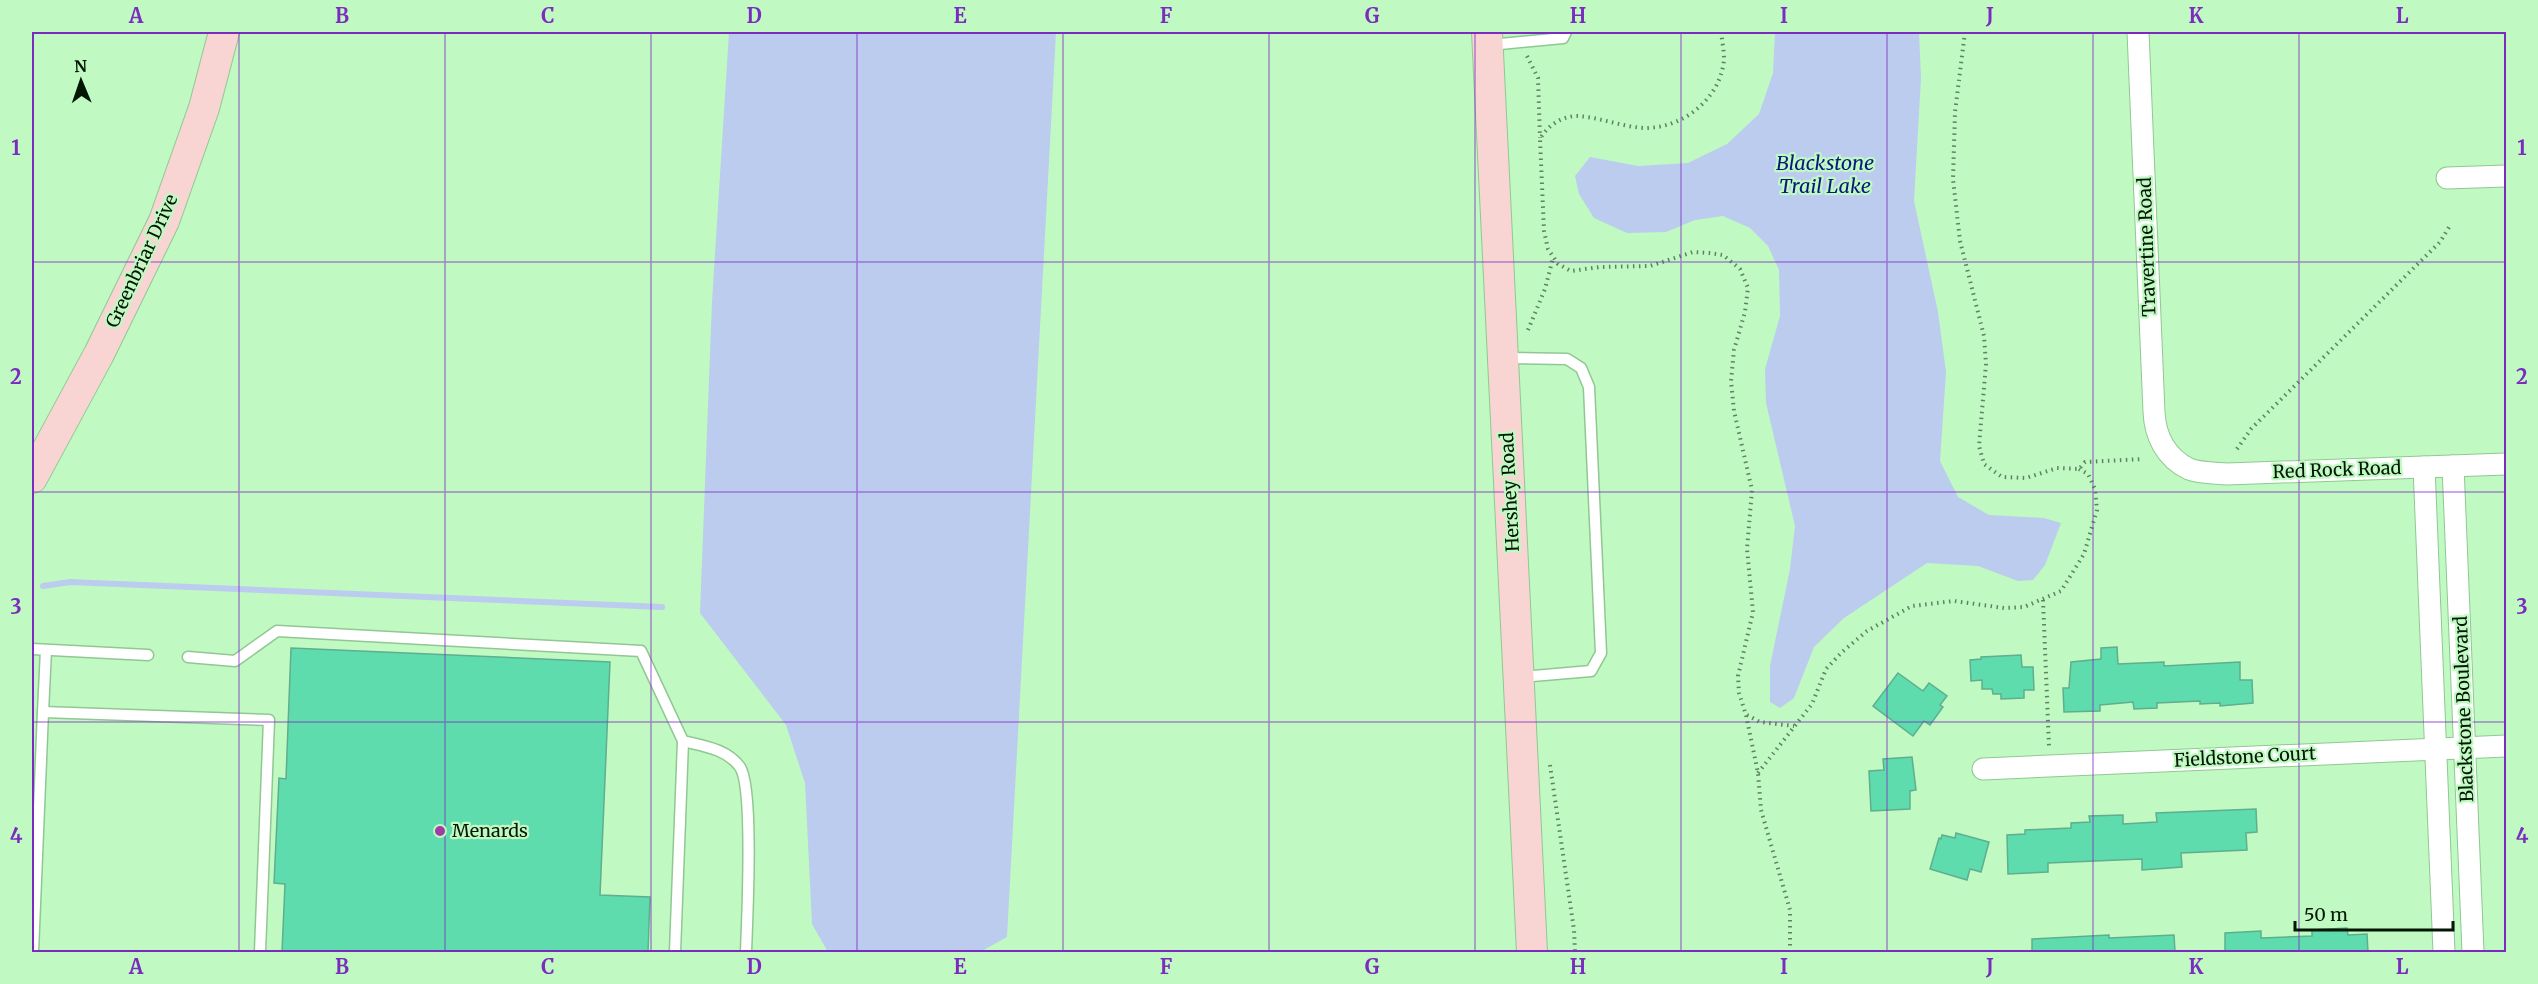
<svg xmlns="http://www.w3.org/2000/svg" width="2538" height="984" font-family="Merriweather,serif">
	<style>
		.water { fill: #bbccef }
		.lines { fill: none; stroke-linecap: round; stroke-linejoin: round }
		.stream { stroke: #bbccef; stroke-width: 6 }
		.building { fill: #5edcad; stroke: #5fae8e; stroke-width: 1.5 }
		.lane-casing { stroke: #91c793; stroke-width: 13 }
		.street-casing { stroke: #91c793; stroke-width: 23 }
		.secondary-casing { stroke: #91c793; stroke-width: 32 }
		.path { stroke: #5e8360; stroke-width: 4; stroke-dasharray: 1.5 4.5; stroke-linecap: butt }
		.lane { stroke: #fff; stroke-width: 10 }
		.street { stroke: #fff; stroke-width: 21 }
		.secondary { stroke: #f8d5d3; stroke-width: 30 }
		.grid { fill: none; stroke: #7b2cbf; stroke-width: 1.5; stroke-opacity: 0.55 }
		.poi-dot { fill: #9f3da4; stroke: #c1f9c3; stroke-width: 2 }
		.labels { text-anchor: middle; stroke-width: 4.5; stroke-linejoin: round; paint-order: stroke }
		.street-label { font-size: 18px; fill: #041705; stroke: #c1f9c3 }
		.poi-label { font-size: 18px; fill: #041705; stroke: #c1f9c3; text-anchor: start }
		.water-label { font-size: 20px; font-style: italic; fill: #08197b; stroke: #c1f9c3 }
		.neatline { fill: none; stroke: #7b2cbf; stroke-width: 2 }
		.grid-label { font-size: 20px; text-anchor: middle; font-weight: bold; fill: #7b2cbf }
	</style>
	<rect width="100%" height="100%" fill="#c1f9c3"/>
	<g class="water">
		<path d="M729 32H1056L1007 937 980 952H828L812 924 805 783 786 725 700 613 712 302Z"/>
		<path d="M1775 32H1919L1921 78 1914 201 1938 312 1946 372 1940 461 1958 497 1989 515 2044 518 2061 523 2045 565 2033 580 2018 581 1978 566 1927 563 1844 618 1814 647 1794 698 1780 708 1770 702V666L1790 569 1795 526 1766 403 1765 369 1780 316 1779 270 1768 246 1750 228 1723 216 1695 220 1666 232 1627 233 1594 218 1579 194 1575 176 1590 157 1638 166 1688 163 1727 144 1759 114 1773 73Z"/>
	</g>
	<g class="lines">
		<path class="stream" d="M43 586 70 582 662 607"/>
	</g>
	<g class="building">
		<path d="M2117 647 2118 664 2164 662V666L2240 662V680H2252L2253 703 2220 706V703L2200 704V701L2157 703V708L2134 709 2133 702 2100 705V711L2064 712 2063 688H2069L2071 662 2101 659V648Z"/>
		<path d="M291 648 610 662 600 895 650 897 648 952H282L285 884 274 883 279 778 286 779Z"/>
		<path d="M2021 655 2022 667H2033L2034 690H2024V698L2001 699V694H1993L1992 689H1982V680L1971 681 1970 660 1981 659V657Z"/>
		<path d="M1898 673 1923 691 1929 683 1947 696 1940 705 1943 707 1930 725 1924 721 1913 736 1873 706Z"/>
		<path d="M1912 757 1916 790 1910 791V809L1871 811 1869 771 1884 770 1883 759Z"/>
		<path d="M2256 809 2257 832 2246 833 2247 850 2181 853 2182 867 2142 870V859L2048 863V872L2008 874 2007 835 2025 834V830L2071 828V823L2090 822 2089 816 2123 815V824L2157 822 2156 813Z"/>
		<path d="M1956 833 1989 842 1981 872 1970 869 1967 880 1930 869 1939 838 1941 839 1942 835 1955 838Z"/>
		<path d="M2347 928 2348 935 2367 934 2368 952H2225V933L2261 931V938L2312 936V930Z"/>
		<path d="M2109 935V938L2174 935 2175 952H2032V939Z"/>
	</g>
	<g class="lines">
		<defs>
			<g id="lane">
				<path d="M1490 45 1563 38 1566 32"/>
				<path d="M1504 358 1567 359 1581 368 1589 387 1601 653 1591 671 1520 677"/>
				<path d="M32 649 148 655"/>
				<path d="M188 657 235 661 277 631 641 651 683 741 675 952"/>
				<path d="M43 712 46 650"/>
				<path d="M683 741C704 746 727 749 740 767 754 788 747 921 746 952"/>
				<path d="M33 952 43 712 269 720 260 952"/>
			</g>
			<g id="street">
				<path d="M2138 32 2154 412C2155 436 2166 458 2189 469 2199 473 2215 473 2227 474L2506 464"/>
				<path d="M2447 178 2506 176"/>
				<path d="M2453 466 2473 952"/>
				<path d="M2424 467 2444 952"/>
				<path d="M1983 769 2506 746"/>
			</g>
			<g id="secondary">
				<path d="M1487 32 1532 952"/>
				<path d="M32 478 99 354 164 221 204 108 224 32"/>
			</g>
		</defs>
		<use href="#lane" class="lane-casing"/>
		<use href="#street" class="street-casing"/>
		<use href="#secondary" class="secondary-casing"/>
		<g class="path">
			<path d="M1721 32C1722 40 1724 50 1724 59 1721 98 1684 128 1645 128 1622 127 1599 117 1577 116 1562 116 1547 126 1540 139L1544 231 1548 249 1558 264 1571 271 1600 267 1650 266 1693 252 1709 253 1723 255 1740 269 1748 288 1745 312 1734 350 1731 381 1734 411 1752 490 1747 549 1753 612 1738 676 1739 693 1746 715 1758 773 1761 810 1790 910V952"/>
			<path d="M1965 32 1955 112 1953 179 1960 241 1984 336 1986 364 1979 446 1984 464 2002 477 2026 478 2057 468 2079 469 2085 462 2143 459"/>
			<path d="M1527 56 1538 78 1540 138"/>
			<path d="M1528 330 1545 289 1553 258"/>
			<path d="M2237 449 2251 429 2440 242 2451 224"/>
			<path d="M2043 600 2049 746"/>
			<path d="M1747 715 1760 722 1794 726"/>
			<path d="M1550 765 1574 930 1575 952"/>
			<path d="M1758 773 1812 704 1826 669 1842 652 1867 631 1912 606 1954 601 2004 608 2024 607 2061 591 2084 554 2097 510 2095 489 2088 474 2079 469"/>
		</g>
		<use href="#lane" class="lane"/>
		<use href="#street" class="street"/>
		<use href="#secondary" class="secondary"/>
	</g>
	<path class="grid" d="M239 32V952M445 32V952M651 32V952M857 32V952M1063 32V952M1269 32V952M1475 32V952M1681 32V952M1887 32V952M2093 32V952M2299 32V952M32 262H2506M32 492H2506M32 722H2506"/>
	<circle class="poi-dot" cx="440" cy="831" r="6"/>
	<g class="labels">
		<g class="street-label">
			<text transform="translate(2147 247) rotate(-92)" y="6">Travertine Road</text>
			<text transform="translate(142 261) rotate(-65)" y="6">Greenbriar Drive</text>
			<text transform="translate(2337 470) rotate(-2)" y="6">Red Rock Road</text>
			<text transform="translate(1510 492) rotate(-93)" y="6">Hershey Road</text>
			<text transform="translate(2464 709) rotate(-92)" y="6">Blackstone Boulevard</text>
			<text transform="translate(2245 757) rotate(-3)" y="6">Fieldstone Court</text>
		</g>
		<g class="poi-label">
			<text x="452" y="837">Menards</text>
		</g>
		<g class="water-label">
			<text x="1825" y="170">Blackstone<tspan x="1825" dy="23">Trail Lake</tspan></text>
		</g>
	</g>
	<rect width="2538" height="984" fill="none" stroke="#c1f9c3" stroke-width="66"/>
	<g transform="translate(81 81) rotate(358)" stroke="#c1f9c3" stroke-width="4.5" paint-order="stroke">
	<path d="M0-4.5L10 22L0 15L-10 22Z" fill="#041705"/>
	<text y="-9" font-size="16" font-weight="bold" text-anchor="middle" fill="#041705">N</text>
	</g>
	<path d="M2295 921v9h158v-9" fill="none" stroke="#041705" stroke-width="3"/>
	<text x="2304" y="921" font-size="18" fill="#041705" stroke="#c1f9c3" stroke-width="4.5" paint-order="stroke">50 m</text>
	<rect x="33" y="33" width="2472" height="918" class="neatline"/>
	<g class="grid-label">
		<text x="136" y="23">A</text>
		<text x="342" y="23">B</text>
		<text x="548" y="23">C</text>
		<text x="754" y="23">D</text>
		<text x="960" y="23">E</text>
		<text x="1166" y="23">F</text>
		<text x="1372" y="23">G</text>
		<text x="1578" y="23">H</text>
		<text x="1784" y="23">I</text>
		<text x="1990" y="23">J</text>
		<text x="2196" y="23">K</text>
		<text x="2402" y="23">L</text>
		<text x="16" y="155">1</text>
		<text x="2522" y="155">1</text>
		<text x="16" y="384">2</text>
		<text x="2522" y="384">2</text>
		<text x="16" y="614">3</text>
		<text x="2522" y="614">3</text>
		<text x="16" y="843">4</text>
		<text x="2522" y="843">4</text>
		<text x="136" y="974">A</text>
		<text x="342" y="974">B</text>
		<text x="548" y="974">C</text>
		<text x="754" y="974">D</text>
		<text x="960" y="974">E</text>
		<text x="1166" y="974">F</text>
		<text x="1372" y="974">G</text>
		<text x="1578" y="974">H</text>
		<text x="1784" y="974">I</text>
		<text x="1990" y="974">J</text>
		<text x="2196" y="974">K</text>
		<text x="2402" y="974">L</text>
	</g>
</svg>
